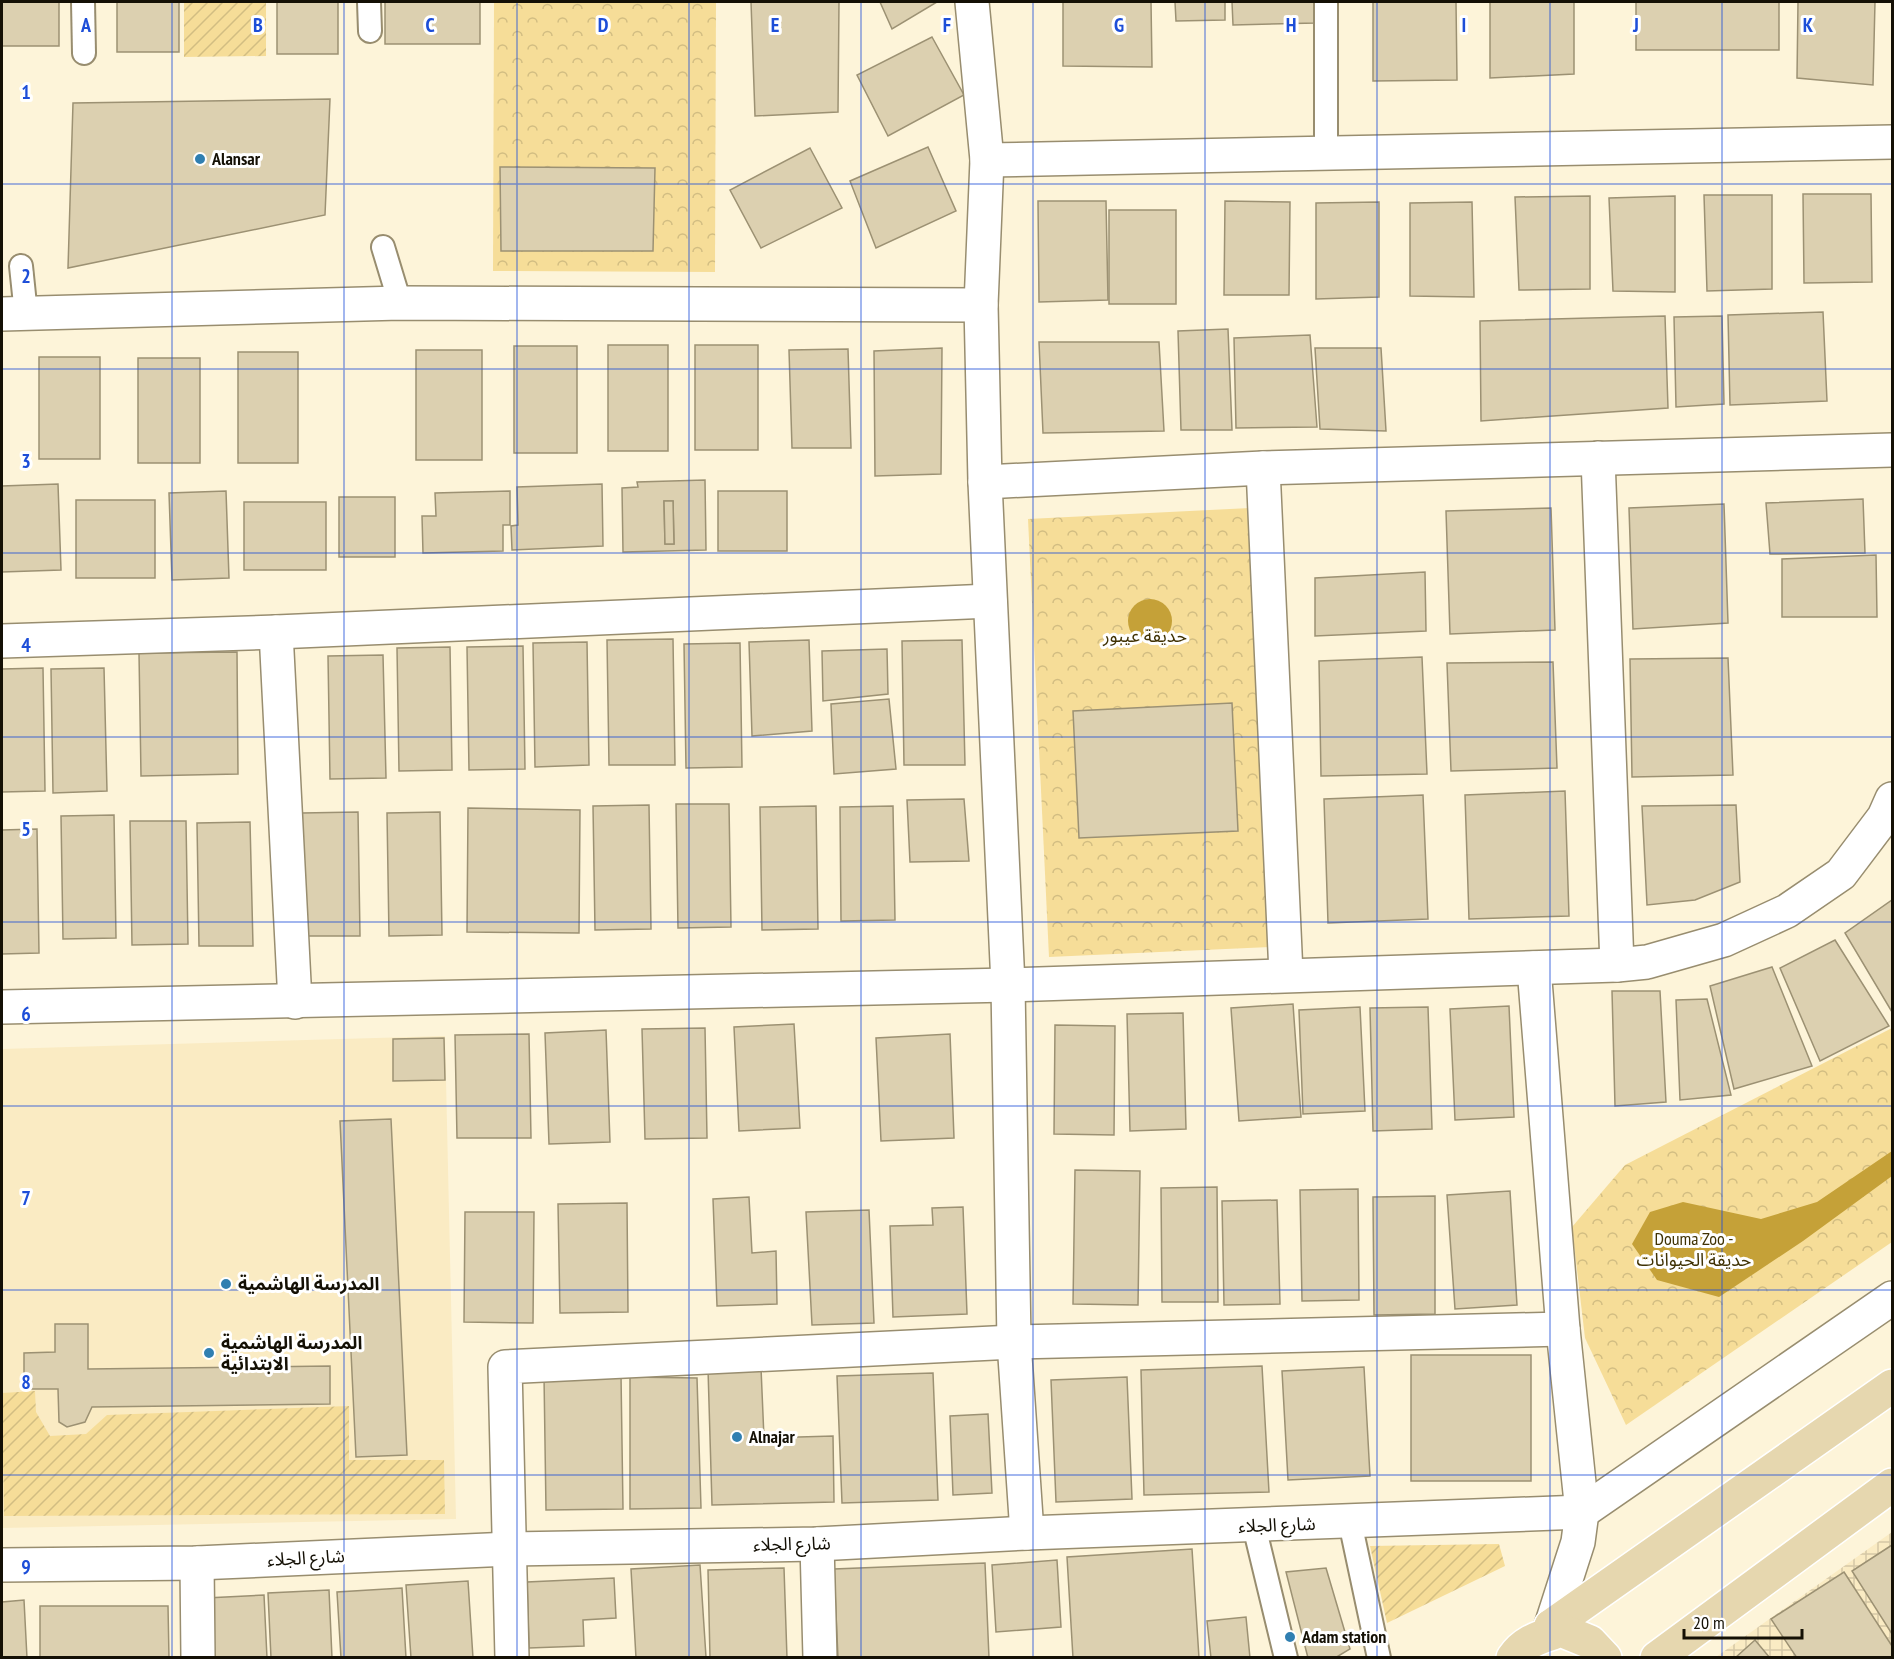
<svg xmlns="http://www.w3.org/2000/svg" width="1894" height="1659" font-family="'PT Sans Narrow','Noto Sans Arabic',sans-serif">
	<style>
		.built { fill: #faebc3 }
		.industrial { fill: url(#industrial-grid) }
		.park { fill: url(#park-crowns) }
		.garden { fill: url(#garden-furrows) }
		.water { fill: #c5a138 }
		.building { fill: #dcd0b0; stroke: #9c9173; stroke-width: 1.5; fill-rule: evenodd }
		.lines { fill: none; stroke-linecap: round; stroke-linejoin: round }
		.service-casing { stroke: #988d6f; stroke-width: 26 }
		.minor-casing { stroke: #988d6f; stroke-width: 36 }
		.tertiary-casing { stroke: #988d6f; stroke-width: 36 }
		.secondary-casing { stroke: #988d6f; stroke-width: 36 }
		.primary-casing { stroke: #fff; stroke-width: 36 }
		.service { stroke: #fff; stroke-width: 22 }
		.minor { stroke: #fff; stroke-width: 33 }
		.tertiary { stroke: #fff; stroke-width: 33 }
		.secondary { stroke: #fff; stroke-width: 33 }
		.primary { stroke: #e6d7af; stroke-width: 33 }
		.grid { fill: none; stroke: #1d4ed8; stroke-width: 1.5; stroke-opacity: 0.55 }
		.poi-dot { fill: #307fb1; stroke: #fff; stroke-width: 2 }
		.labels { text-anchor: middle; stroke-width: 6; stroke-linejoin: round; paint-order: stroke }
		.poi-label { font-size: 18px; font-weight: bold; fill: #141005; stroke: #fff; text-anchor: start }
		.park-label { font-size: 18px; fill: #403204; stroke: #fff }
		.street-label { font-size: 18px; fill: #141005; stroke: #fff }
		.grid-label { font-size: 20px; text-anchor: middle; font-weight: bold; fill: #1d4ed8; stroke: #fff; stroke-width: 6; stroke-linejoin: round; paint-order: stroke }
	</style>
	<defs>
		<pattern id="industrial-grid" width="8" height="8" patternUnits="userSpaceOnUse" patternTransform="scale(1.5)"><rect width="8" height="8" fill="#faebc3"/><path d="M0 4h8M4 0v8" fill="none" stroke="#d5c8a6"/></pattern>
		<pattern id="park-crowns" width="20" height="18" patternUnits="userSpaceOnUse" patternTransform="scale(1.5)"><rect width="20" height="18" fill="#f6dd98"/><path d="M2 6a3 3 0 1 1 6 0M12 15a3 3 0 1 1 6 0" fill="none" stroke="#d2bd82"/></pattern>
		<pattern id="garden-furrows" width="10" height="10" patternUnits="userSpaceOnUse" patternTransform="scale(1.5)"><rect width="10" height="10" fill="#f6dd98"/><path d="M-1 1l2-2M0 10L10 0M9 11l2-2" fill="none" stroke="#d2bd82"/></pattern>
	</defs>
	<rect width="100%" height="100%" fill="#fdf4d9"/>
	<path class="built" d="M445 1036 456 1519 2 1528V1049Z"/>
	<path class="industrial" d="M1892 1532V1657H1716Z"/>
	<g class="park">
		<path d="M494 2H716L715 272 493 271Z"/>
		<path d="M1250 508 1270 947 1049 957 1028 519Z"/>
		<path d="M1892 1028V1242L1626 1425 1585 1338 1572 1227 1625 1165Z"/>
	</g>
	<g class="garden">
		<path d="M184 2H266V56L184 57Z"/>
		<path d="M35 1391 36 1412 50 1436 86 1434 107 1415 349 1406V1460H444L445 1514 4 1516 2 1393Z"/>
		<path d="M1499 1544 1505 1566 1387 1623 1370 1546Z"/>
	</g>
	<g class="water">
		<circle cx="1150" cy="621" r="22"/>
		<path d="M1892 1151V1176L1803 1241 1719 1297 1657 1280 1632 1244 1650 1212 1683 1202 1761 1219 1817 1202Z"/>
	</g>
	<g class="building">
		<rect x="2" y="2" width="57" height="44"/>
		<rect x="117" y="2" width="62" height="50"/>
		<rect x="277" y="2" width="61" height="52"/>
		<rect x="385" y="2" width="95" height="42"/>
		<path d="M751 2H839L838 112 755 116Z"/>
		<path d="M880 2H937L892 29Z"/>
		<path d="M1063 2H1151L1152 67 1063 66Z"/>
		<path d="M1175 2H1225V20L1176 21Z"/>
		<path d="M1232 2H1316V23L1233 25Z"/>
		<path d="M1373 2H1456L1457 80 1373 81Z"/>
		<path d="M1490 2H1574V74L1490 78Z"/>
		<rect x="1636" y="2" width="143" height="48"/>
		<path d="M1798 2H1875L1873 85 1797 78Z"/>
		<path d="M932 37 964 95 888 136 857 75Z"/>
		<path d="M330 99 325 215 68 268 73 103Z"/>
		<path d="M928 147 956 211 876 248 850 181Z"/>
		<path d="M810 148 842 208 761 248 730 190Z"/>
		<path d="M500 167 655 168 653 251H501Z"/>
		<path d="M1803 194H1871L1872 282 1804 283Z"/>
		<path d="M1704 195H1772V289L1707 291Z"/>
		<path d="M1590 196V289L1519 290 1515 197Z"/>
		<path d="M1675 196V292L1613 291 1609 198Z"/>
		<path d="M1038 201H1106L1108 300 1039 302Z"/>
		<path d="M1225 201 1290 202 1289 295H1224Z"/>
		<path d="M1379 202V297L1316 299V203Z"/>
		<path d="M1472 202 1474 297 1410 296V203Z"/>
		<rect x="1109" y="210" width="67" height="94"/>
		<path d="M1823 312 1827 401 1730 405 1728 315Z"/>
		<path d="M1665 316 1668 408 1481 421 1480 321Z"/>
		<path d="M1722 316 1724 404 1676 407 1674 317Z"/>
		<path d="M1228 329 1232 430H1181L1178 331Z"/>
		<path d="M1310 335 1317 427 1236 428 1234 338Z"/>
		<path d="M1039 342H1159L1164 431 1043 433Z"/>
		<rect x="608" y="345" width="60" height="106"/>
		<rect x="695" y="345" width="63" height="105"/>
		<rect x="514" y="346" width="63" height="107"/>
		<path d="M942 348 941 474 875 476 874 351Z"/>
		<path d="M1315 348H1381L1386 431 1320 429Z"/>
		<path d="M848 349 851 448H792L789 350Z"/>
		<rect x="416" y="350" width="66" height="110"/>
		<rect x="238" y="352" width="60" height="111"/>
		<rect x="39" y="357" width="61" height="102"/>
		<rect x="138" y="358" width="62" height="105"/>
		<path d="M705 480 706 550 623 552 622 488 638 487 637 482ZM664 501H673L674 544H665Z"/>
		<path d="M58 484 61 570 2 572V486Z"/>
		<path d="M602 484 603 546 512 550 511 526 518 525 517 487Z"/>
		<path d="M226 491 229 578 172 580 169 493Z"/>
		<path d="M510 491V525H503V551L423 553 422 516H436L435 493Z"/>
		<rect x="718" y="491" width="69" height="60"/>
		<rect x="339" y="497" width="56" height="60"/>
		<path d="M1863 499 1865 553 1770 554 1766 503Z"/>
		<rect x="76" y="500" width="79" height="78"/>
		<path d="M664 501H673L674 544H665Z"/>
		<rect x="244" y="502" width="82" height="68"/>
		<path d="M1724 504 1728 623 1633 629 1629 508Z"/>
		<path d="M1551 508 1555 630 1450 634 1446 511Z"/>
		<path d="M1876 555 1877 617H1782V559Z"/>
		<path d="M1425 572 1426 631 1315 636V578Z"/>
		<path d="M673 639 675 765H609L607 640Z"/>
		<path d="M809 640 812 731 752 736 749 642Z"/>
		<path d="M962 640 965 765H904L902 641Z"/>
		<path d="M587 642 589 765 535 767 533 643Z"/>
		<path d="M740 643 742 767 686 768 684 644Z"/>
		<path d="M523 646 525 769 469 770 467 647Z"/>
		<path d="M450 647 452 770 399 771 397 648Z"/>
		<path d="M887 649 888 694 823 701 822 651Z"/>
		<path d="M237 652 238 774 141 776 139 653Z"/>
		<path d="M383 655 386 778 330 779 328 656Z"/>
		<path d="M1422 657 1427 774 1321 776 1319 661Z"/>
		<path d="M1728 658 1733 775 1632 777 1630 659Z"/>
		<path d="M1553 662 1557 768 1451 771 1447 663Z"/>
		<path d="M43 668 45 791 2 792V669Z"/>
		<path d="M104 668 107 791 53 793 51 669Z"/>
		<path d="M889 699 896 769 834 774 831 704Z"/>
		<path d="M1232 703 1238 831 1079 838 1073 711Z"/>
		<path d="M1565 791 1569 916 1469 919 1465 795Z"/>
		<path d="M1423 795 1428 919 1328 923 1324 799Z"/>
		<path d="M964 799 969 861 910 862 907 800Z"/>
		<path d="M676 804H729L731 927 678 928Z"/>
		<path d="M649 805 651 929 595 930 593 806Z"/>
		<path d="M1736 805 1740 882 1695 900 1647 905 1642 806Z"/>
		<path d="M816 806 818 929 762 930 760 807Z"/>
		<path d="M893 806 895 920 841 921 840 807Z"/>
		<path d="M468 808 580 810 579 933 467 932Z"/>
		<path d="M358 812 360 936H304L302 813Z"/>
		<path d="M440 812 442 935 389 936 387 813Z"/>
		<path d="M114 815 116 938 63 939 61 816Z"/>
		<path d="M130 821H186L188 944 132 945Z"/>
		<path d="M250 822 253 946H199L197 823Z"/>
		<path d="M37 829 39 953 2 954V830Z"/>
		<path d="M1892 900V1012L1845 933Z"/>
		<path d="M1835 940 1889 1026 1820 1061 1780 968Z"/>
		<path d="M1772 967 1812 1066 1734 1089 1710 986Z"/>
		<path d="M1612 991H1660L1666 1102 1615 1106Z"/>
		<path d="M1707 999 1731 1095 1680 1100 1676 1000Z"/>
		<path d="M1293 1004 1301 1117 1239 1121 1231 1008Z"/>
		<path d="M1509 1006 1514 1117 1455 1120 1450 1009Z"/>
		<path d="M1360 1007 1365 1111 1303 1114 1299 1010Z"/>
		<path d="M1428 1007 1432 1129 1373 1131 1370 1008Z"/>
		<path d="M1183 1013 1186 1129 1130 1131 1127 1014Z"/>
		<path d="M794 1024 800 1128 739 1131 734 1027Z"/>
		<path d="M1055 1025 1115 1026 1114 1135 1054 1134Z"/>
		<path d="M705 1028 707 1138 645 1139 642 1029Z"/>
		<path d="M606 1030 610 1142 549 1144 545 1033Z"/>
		<path d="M529 1034 531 1138H457L455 1035Z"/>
		<path d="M950 1034 954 1138 881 1141 876 1038Z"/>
		<path d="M444 1038 445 1080 393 1081V1039Z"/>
		<path d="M391 1119 407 1455 356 1457 340 1121Z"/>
		<path d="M1075 1170 1140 1171 1138 1305 1073 1304Z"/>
		<path d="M1217 1187 1218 1302H1162L1161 1188Z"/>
		<path d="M1358 1189 1359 1300 1302 1301 1300 1190Z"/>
		<path d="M1510 1191 1517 1305 1455 1309 1447 1195Z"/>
		<path d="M1435 1196V1314L1374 1315 1373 1197Z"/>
		<path d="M749 1197 752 1253 776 1251 777 1304 717 1306 713 1199Z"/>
		<path d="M1277 1200 1280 1304 1224 1305 1222 1201Z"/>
		<path d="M627 1203 628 1312 560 1313 558 1204Z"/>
		<path d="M963 1207 967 1314 893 1317 890 1226 933 1225 932 1208Z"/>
		<path d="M869 1210 874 1323 812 1325 806 1212Z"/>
		<path d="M465 1212H534L533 1323 464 1322Z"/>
		<path d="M55 1324H88V1369L330 1366V1404L92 1407 85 1422 67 1427 59 1422 58 1389H24V1353L55 1352Z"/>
		<rect x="1411" y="1355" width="120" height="126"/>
		<path d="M1262 1366 1269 1492 1144 1495 1141 1370Z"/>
		<path d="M1364 1367 1370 1476 1288 1480 1282 1371Z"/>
		<path d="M761 1368 764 1438 833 1436 834 1502 712 1505 708 1369Z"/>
		<path d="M933 1373 938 1500 842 1503 837 1376Z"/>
		<path d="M621 1375 623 1509 546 1510 544 1376Z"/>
		<path d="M630 1377 697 1378 701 1508 630 1509Z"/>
		<path d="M1127 1377 1132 1499 1056 1502 1051 1380Z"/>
		<path d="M988 1414 992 1493 953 1495 950 1416Z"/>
		<path d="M1892 1545V1634L1852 1571Z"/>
		<path d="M1192 1549 1199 1658H1073L1067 1557Z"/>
		<path d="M1057 1560 1061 1627 996 1632 992 1565Z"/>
		<path d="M985 1563 989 1658H838L834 1569Z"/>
		<path d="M700 1565 706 1657 636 1658 631 1569Z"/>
		<path d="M784 1568 787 1658H710L708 1570Z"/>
		<path d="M1326 1568 1350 1649 1335 1658H1308L1286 1572Z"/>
		<path d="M1844 1572 1892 1646V1658H1797L1771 1619Z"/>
		<path d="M614 1578 616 1618 583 1620 584 1646 529 1648 527 1582Z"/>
		<path d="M468 1581 473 1658H411L406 1585Z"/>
		<path d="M402 1588 406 1658H341L337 1592Z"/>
		<path d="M329 1590 332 1658H271L268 1593Z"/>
		<path d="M264 1595 267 1658H209L206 1598Z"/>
		<path d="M24 1600 27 1658H2V1602Z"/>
		<path d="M40 1606H168L169 1658H40Z"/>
		<path d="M1246 1617 1250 1658H1211L1207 1621Z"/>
		<path d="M1755 1640 1770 1658H1735Z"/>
	</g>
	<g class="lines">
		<defs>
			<g id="service">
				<path d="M83 2 84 53"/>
				<path d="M369 2 370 31"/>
				<path d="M1326 152V2"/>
				<path d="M383 247 400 303"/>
				<path d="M21 266 26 314"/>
				<path d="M1350 1522 1379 1658"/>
				<path d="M1254 1526 1286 1658"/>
			</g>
			<g id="minor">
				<path d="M972 2 987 160 981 305 985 482 1008 985 1014 1342 1027 1533"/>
				<path d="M987 160 1892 142"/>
				<path d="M2 314 400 303 981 305"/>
				<path d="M1598 458 1617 965"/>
				<path d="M1263 468 1286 974"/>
				<path d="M985 482 1263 468 1892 450"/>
				<path d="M276 632 295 1002"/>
				<path d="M2 641 276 632 990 601"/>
				<path d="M2 1007 1008 985 1617 965 1647 962 1724 940 1787 911 1841 874 1884 817 1892 799"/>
				<path d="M817 1544 820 1658"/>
				<path d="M197 1563 198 1658"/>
				<path d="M512 1658 505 1367 1014 1342 1563 1329"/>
			</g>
			<g id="tertiary">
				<path d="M1534 968 1563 1329 1582 1512 1578 1542 1551 1626"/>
				<path d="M2 1565 197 1563 510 1549 817 1544 1027 1533 1582 1512"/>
			</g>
			<path id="secondary" d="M1582 1512 1892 1298"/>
			<g id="primary">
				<path d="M1551 1626 1892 1386"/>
				<path d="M1513 1658C1523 1643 1537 1638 1553 1633L1551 1626 1590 1642 1605 1658"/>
				<path d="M1657 1658 1892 1485"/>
			</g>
		</defs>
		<use href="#service" class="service-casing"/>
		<use href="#minor" class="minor-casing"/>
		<use href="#tertiary" class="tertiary-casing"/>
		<use href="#secondary" class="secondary-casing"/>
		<use href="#primary" class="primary-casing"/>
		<use href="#service" class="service"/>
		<use href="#minor" class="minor"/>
		<use href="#tertiary" class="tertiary"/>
		<use href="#secondary" class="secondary"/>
		<use href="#primary" class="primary"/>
	</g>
	<path class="grid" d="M172 2V1658M344 2V1658M517 2V1658M689 2V1658M861 2V1658M1033 2V1658M1205 2V1658M1377 2V1658M1550 2V1658M1722 2V1658M2 184H1892M2 369H1892M2 553H1892M2 737H1892M2 922H1892M2 1106H1892M2 1290H1892M2 1475H1892"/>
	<g class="poi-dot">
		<circle cx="200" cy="159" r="6"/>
		<circle cx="226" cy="1284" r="6"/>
		<circle cx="209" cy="1353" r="6"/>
		<circle cx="737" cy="1437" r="6"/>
		<circle cx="1290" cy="1637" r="6"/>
	</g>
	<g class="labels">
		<g class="poi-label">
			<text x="212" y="165">Alansar</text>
			<text x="238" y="1290">المدرسة الهاشمية</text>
			<text x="221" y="1349">المدرسة الهاشمية<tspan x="221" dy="21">الابتدائية</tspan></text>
			<text x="749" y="1443">Alnajar</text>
			<text x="1302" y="1643">Adam station</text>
		</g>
		<g class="park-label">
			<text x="1145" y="642">حديقة عيبور</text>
			<text x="1694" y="1245">Douma Zoo -<tspan x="1694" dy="21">حديقة الحيوانات</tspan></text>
		</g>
		<g class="street-label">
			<text transform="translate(1277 1525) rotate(-2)" y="6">شارع الجلاء</text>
			<text transform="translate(792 1544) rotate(-1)" y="6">شارع الجلاء</text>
			<text transform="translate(306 1558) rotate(-3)" y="6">شارع الجلاء</text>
		</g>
	</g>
	<g class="grid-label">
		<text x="86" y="32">A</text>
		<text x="258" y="32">B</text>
		<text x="430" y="32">C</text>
		<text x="603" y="32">D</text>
		<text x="775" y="32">E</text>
		<text x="947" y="32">F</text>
		<text x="1119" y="32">G</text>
		<text x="1291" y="32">H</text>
		<text x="1464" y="32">I</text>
		<text x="1636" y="32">J</text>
		<text x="1808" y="32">K</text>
		<text x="26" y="99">1</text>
		<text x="26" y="283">2</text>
		<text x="26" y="468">3</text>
		<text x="26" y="652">4</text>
		<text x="26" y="836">5</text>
		<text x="26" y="1021">6</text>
		<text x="26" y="1205">7</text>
		<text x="26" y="1389">8</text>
		<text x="26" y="1574">9</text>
	</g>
	<rect width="1894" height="1659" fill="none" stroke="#141005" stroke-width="6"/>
	<path d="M1684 1629v9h118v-9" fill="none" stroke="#141005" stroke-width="3"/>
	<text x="1693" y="1629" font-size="18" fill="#141005" stroke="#ffffff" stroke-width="4.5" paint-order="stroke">20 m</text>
</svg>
